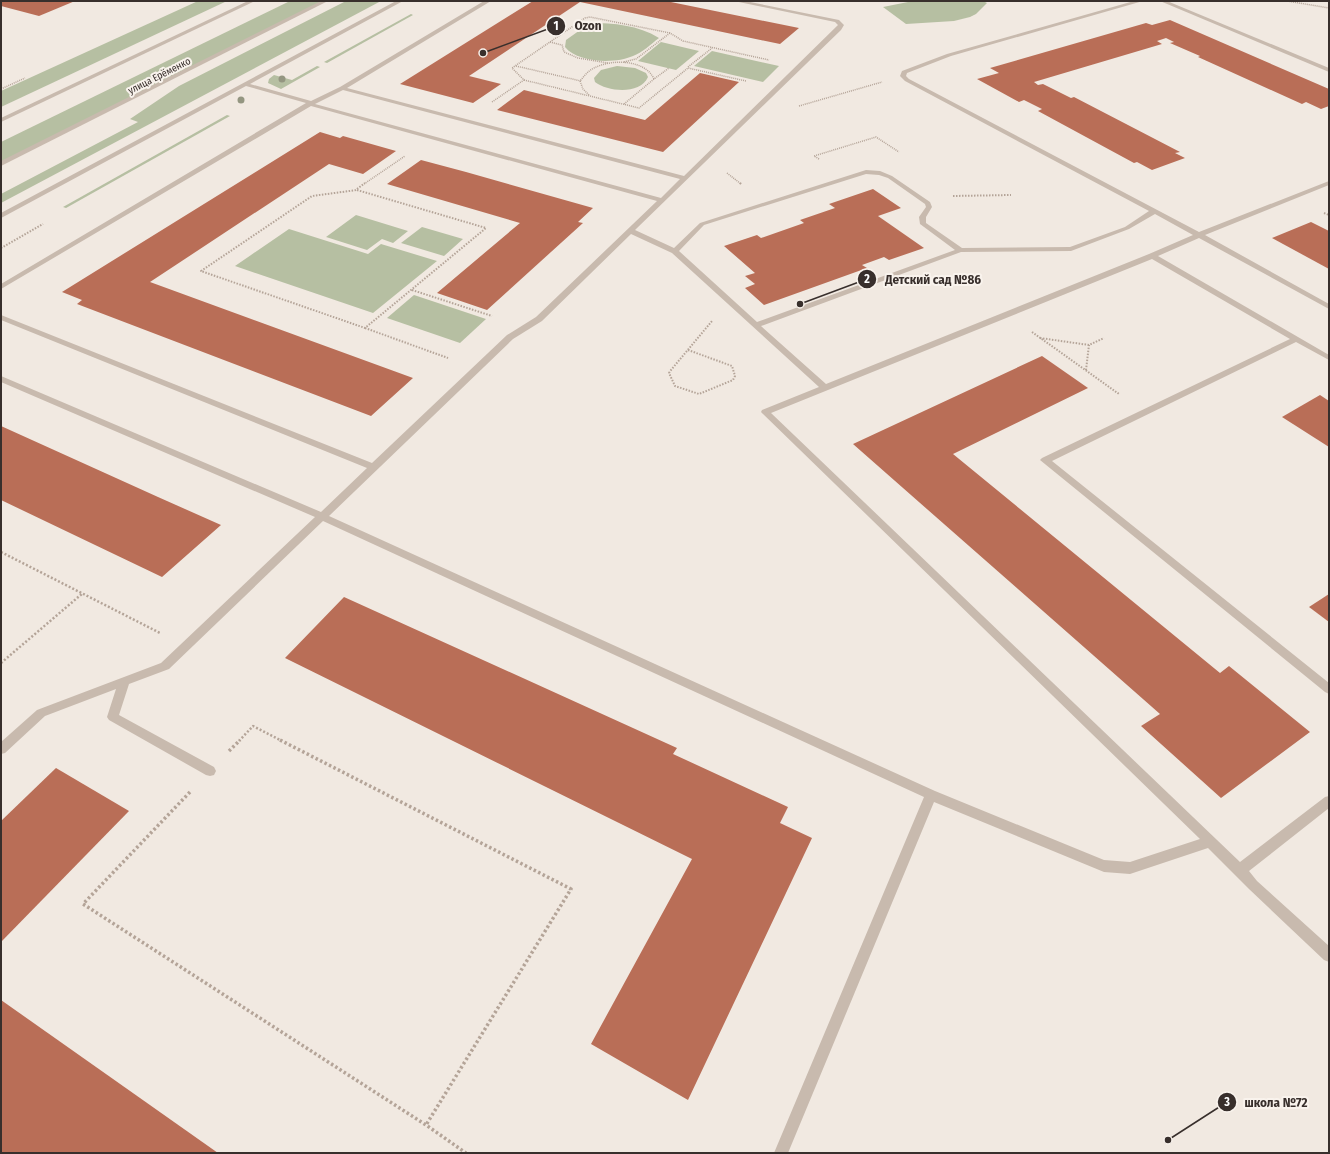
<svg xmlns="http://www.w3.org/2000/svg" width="1330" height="1154" font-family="'Fira Sans Condensed',sans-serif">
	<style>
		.green { fill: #b6bfa2 }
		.building { fill: #b96e57 }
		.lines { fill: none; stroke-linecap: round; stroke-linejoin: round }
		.path-far3 { stroke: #b4a498; stroke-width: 1.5; stroke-dasharray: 1 1; stroke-linecap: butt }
		.path-far2 { stroke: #b4a498; stroke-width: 2; stroke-dasharray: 1.5 1.5; stroke-linecap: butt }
		.path-far1 { stroke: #b4a498; stroke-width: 2.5; stroke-dasharray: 2 2; stroke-linecap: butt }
		.path { stroke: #b4a498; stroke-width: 3.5; stroke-dasharray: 2.5 2.5; stroke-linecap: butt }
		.service { fill: #c8baae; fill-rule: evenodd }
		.minor { fill: #c8baae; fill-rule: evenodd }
		.tree { fill: #949681 }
		.labels { text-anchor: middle; stroke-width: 4; stroke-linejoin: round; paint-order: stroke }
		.far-street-label { font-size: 10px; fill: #382f2c; stroke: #f9f3ed }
		.leader { fill: none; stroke: #382f2c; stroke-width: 1.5 }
		.callout-dot { fill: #382f2c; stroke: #f9f3ed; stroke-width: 1.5 }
		.mark-label { font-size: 12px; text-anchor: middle; font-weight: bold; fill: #fff }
		.callout-label { font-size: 13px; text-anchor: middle; font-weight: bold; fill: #382f2c; stroke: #f9f3ed; stroke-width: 4; stroke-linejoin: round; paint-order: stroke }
	</style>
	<rect width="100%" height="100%" fill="#f1e9e1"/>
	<g class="green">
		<path d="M198 1H227L1 107V91Z"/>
		<path d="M290 1H324L1 163V142Z"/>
		<path d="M346 1H381L1 203V194L138 122 130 119 179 86Z"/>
		<path d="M913 1H983L987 3 976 14 970 17 954 21 906 24 883 7Z"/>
		<path d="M411 14 413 15 327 63 324 62Z"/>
		<path d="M590 23C614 23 638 25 659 38 651 44 642 53 633 56 615 64 578 63 565 47L566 40Z"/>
		<path d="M661 42 699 51 676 70 638 61Z"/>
		<path d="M712 51 779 66 763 82 694 66Z"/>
		<path d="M317 66 320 67 281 89 268 83 269 79 274 75 292 80Z"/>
		<path d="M617 66 635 68 646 73 648 77C640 95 608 92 595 82L594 78 601 70Z"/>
		<path d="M227 115 230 116 66 208 63 207Z"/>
		<path d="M356 215 408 231 393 243 382 239 367 250 326 237Z"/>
		<path d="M422 227 463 239 444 256 401 243Z"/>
		<path d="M289 229 368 254 381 244 437 261 373 313 235 266Z"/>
		<path d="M414 295 486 319 460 343 387 318Z"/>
	</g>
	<g class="building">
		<path d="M1 1H75L39 16 1 6Z"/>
		<path d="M533 1H666L799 28 780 44 580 2 469 76 501 84 473 103 400 84Z"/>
		<path d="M1170 20 1329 89V106L1321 109 1306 102 1302 104 1198 57 1200 56 1170 43 1174 42 1166 38 1157 41 1162 44 1034 82 1038 85 1043 84 1071 98 1074 97 1180 152 1175 153 1185 158 1152 170 1137 162 1134 163 1038 111 1042 109 1024 100 1019 102 977 79 999 73 990 68 1146 23 1152 25Z"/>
		<path d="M700 73 739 82 663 152 497 110 524 90 645 120Z"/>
		<path d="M320 132 340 138 343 136 396 151 363 174 329 164 150 282 413 378 371 416 77 304 82 300 62 292Z"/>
		<path d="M421 160 466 172 593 208 578 222 583 223 487 310 437 293 520 223 387 184Z"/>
		<path d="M873 189 901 208 878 216 924 248 889 260 884 257 862 265 867 268 764 305 745 288 755 284 745 276 755 273 724 246 757 235 761 238 804 223 800 220 835 208 829 204Z"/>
		<path d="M1311 222 1329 231V269L1272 238Z"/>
		<path d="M1042 356 1088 388 953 454 1220 673 1229 666 1310 732 1221 798 1141 726 1160 714 853 444Z"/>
		<path d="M1320 395 1329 401V447L1282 417Z"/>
		<path d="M1 426 158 497 221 525 162 577 1 500Z"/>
		<path d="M1329 594V622L1309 607Z"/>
		<path d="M344 597 677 748 673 754 788 807 780 823 812 838 688 1100 591 1044 692 859 285 658Z"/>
		<path d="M56 768 129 811 1 942V821Z"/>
		<path d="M1 1000 218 1153H1Z"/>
	</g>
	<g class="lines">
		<g class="path-far3">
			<path d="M1287 1 1329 8"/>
			<path d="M550 42 562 45 564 52 578 58 608 63"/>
			<path d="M624 62 636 59 670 33"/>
			<path d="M516 66 581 81"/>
			<path d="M688 67 712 48"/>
			<path d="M524 80 639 108 688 68 746 81"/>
			<path d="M1 89 25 78"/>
			<path d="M589 95 583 89 580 81C584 76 588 71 594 68 611 59 645 59 654 79L669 68"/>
			<path d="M492 102 524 80 512 68 585 18 590 17 670 33 683 41 769 60"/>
			<path d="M624 104 654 79"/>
			<path d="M799 106 882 82"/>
			<path d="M819 159 814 156 876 137 899 152"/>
			<path d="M727 173 741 184"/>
			<path d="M364 184 405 156"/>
		</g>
		<g class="path-far2">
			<path d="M740 183 742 185"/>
			<path d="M357 189 365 183"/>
			<path d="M357 190 486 228 365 328 201 271 312 196Z"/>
			<path d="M953 196 1011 195"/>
			<path d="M1324 213 1329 215"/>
			<path d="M1 248 43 224"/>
			<path d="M412 290 492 316"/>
			<path d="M365 328 448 358"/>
			<path d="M1032 332 1119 394"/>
			<path d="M1040 338 1089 345 1104 338"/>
			<path d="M688 350 732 366 735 376 733 380 699 394 675 386 669 373 671 370 712 321"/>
			<path d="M1086 370 1089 345"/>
		</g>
		<g class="path-far1">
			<path d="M1 552 160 633"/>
			<path d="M1 663 83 593"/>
			<path d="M239 741 253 726 282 741"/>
		</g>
		<g class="path">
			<path d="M280 740 571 889 426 1125"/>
			<path d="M229 751 240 740"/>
			<path d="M190 792 83 904 426 1125 466 1153"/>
		</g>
		<g class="service">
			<path d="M396 1H403L250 84 311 101 340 87 484 1H491L347 88 684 176 838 25 835 22 734 1H745L839 20 844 25 841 30 635 230 674 248 700 223 866 170 880 171 892 176 930 202 932 207 926 217V223L962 248 1070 247 1125 227 1149 211 905 81 900 76 902 71 947 54 1134 1H1143L951 56 907 73 906 76 909 79 1199 232 1329 181V185L1205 235 1329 304V309L1199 238 1158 256 1329 355V360L1296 342 1052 461 1329 683V694L1325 692 1040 460 1042 458 1290 339 1152 259 771 413 1240 862 1325 797 1329 796V808L1249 871 1257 881 1329 946V962L1324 960 1249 889 1208 848 1130 874 1104 872 934 802 788 1153H774L924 797 323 521 169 669 129 684 119 715 214 767 216 771 214 775 210 776 206 775 109 720 107 717 116 689 45 716 5 753 1 754V742L37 710 161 663 315 517 1 382V376L321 512 367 468 1 320V315L372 463 507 335 536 317 657 201 311 106 1 289V284L306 103 246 86 3 217 1 218V213ZM343 90 680 179 661 198 315 104ZM866 174 879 175 888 178 925 204 926 207 919 217 920 224 955 250 757 322 679 251 704 225ZM1155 214 1193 235 1149 254 826 384 761 326 961 252 1071 251 1129 229ZM631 234 672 253 819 387 762 410 761 412 1200 839 1130 862 1104 860 935 791 329 516 513 339 542 321Z"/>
			<path d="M1160 1H1167L1329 68V72Z"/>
		</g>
		<g class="minor">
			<path d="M248 1H255L1 122V118Z"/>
			<path d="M321 1H328L1 166V161Z"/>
		</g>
	</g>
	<g class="tree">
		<circle cx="282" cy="79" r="3.5"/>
		<circle cx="241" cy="100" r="3.5"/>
	</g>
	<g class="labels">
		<g class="far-street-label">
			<text transform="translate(159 75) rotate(-27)" y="4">улица Ерёменко</text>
		</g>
	</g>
	<path class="leader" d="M483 53L556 26M800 304L867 279M1168 1140L1227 1102"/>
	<g class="callout-dot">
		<circle cx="483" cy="53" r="4"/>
		<circle cx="800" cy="304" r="4"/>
		<circle cx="1168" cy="1140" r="4"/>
		<circle cx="556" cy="26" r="10"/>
		<circle cx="867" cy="279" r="10"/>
		<circle cx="1227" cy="1102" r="10"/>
	</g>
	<g class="mark-label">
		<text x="556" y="30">1</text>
		<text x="867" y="283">2</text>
		<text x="1227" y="1106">3</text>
	</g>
	<g class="callout-label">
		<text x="588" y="30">Ozon</text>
		<text x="933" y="284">Детский сад №86</text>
		<text x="1276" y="1107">школа №72</text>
	</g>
	<rect width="1330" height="1154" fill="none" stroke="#382f2c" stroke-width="4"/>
</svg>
